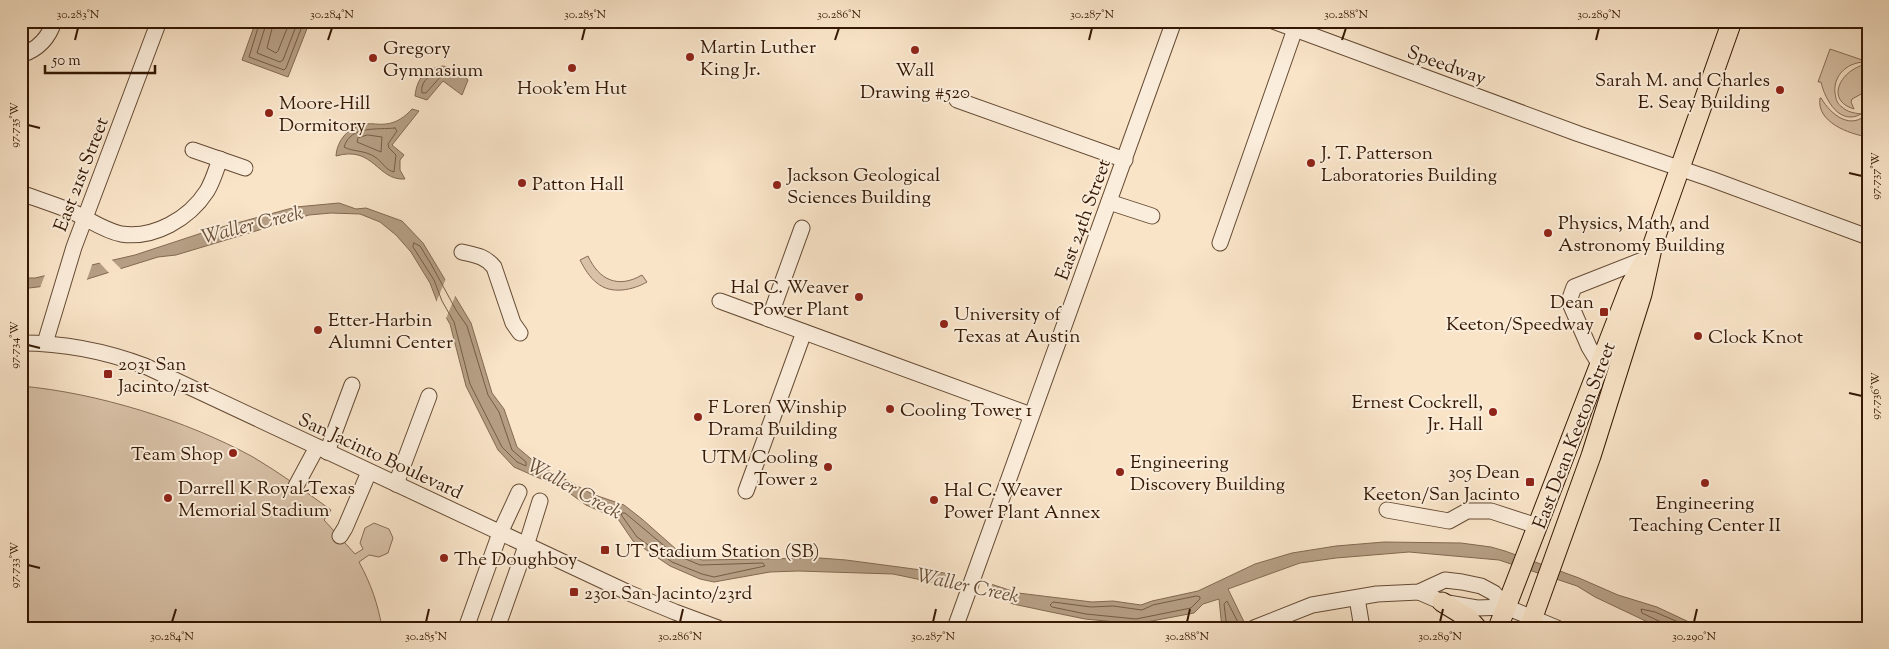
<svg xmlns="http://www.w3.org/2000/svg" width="1889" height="649" font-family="'Sorts Mill Goudy',serif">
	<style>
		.green { fill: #d8c1a7; stroke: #866c55 }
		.water { fill: #b69f85; stroke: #826951 }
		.pier { fill: #f9e4c8 }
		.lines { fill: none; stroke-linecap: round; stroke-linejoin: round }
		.shore { stroke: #755c44; stroke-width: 1 }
		.minor-casing { stroke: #654b34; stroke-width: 17 }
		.major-casing { stroke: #341803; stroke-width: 21 }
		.minor { stroke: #fbeddb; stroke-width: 15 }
		.major { stroke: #f9e4c8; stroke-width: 19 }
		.ticks { fill: none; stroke: #341803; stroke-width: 2 }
		.poi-dot { fill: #8f2418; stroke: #fbeddb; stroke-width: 2 }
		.labels { text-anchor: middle; stroke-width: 4; stroke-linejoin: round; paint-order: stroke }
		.poi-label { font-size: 19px; fill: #341803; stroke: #fbeddb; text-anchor: start }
		.street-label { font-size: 19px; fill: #341803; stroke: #fbeddb }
		.water-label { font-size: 20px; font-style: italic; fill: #684e37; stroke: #fbeddb }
		.neatline { fill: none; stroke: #341803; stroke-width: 2 }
		.ticks-label { font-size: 12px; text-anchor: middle; fill: #341803 }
	</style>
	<rect width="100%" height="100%" fill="#f9e4c8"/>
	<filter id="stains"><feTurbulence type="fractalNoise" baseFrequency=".004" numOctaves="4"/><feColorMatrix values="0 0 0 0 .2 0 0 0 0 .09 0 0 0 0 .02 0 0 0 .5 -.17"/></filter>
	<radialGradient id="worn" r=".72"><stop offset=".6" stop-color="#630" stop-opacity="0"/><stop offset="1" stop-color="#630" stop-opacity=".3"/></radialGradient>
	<g class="green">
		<path d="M1830 49 1868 62C1849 61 1833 74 1835 93 1836 99 1837 104 1842 107 1847 112 1854 113 1861 114 1840 126 1825 100 1821 82H1818Z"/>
		<path d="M1863 65 1868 66V94L1863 93 1852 99 1851 102 1854 109C1825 100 1840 72 1863 65Z"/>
		<path d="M1820 98H1821C1831 115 1851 131 1868 113V137C1849 134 1816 122 1820 98Z"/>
		<path d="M588 256C599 280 618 289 642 275L647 282C633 290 611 295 597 283 590 278 584 268 580 260Z"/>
		<path d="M21 386C98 393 185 420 253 457 280 473 306 492 331 510L324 520 355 554 363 549 360 543 365 528 374 523 389 529 393 538 388 553 379 557 369 555 359 562C371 584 378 604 382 628H21Z"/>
	</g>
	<g class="water">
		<path d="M256 21H310L288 77 242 60Z"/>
		<path d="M443 66C454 68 461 71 468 80L462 95 443 81 427 100 415 96C417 78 425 69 443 66Z"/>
		<path d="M412 109 419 111 392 145 404 155 400 160V170L405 179C377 181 374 145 336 156 337 140 349 126 366 124 372 123 379 125 386 124 396 123 405 117 412 109Z"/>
		<path d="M339 203 356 209 366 208 402 221 423 243 471 323 492 393 504 409 517 447 537 464 592 494 624 505 642 519 677 550 702 560 820 558 846 560 944 573 988 583 1018 593 1092 602 1113 601 1141 605 1152 601 1198 591 1255 564 1292 553 1336 546 1384 542 1461 543 1491 547 1505 551 1579 578 1618 595 1657 607 1689 622 1711 628H1665L1652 624 1595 597 1577 586 1499 560 1409 552 1336 558 1300 563 1228 589 1247 628H1222L1219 599 1203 604 1194 613 1136 624 1085 619 1046 611 1013 604 994 595 893 574 798 571 770 572 714 582 700 579 670 566 633 541 618 519 586 505 564 489 514 467 498 450 466 386 450 324 438 304 430 283 411 252 396 235 380 222 360 214 331 213 309 215 176 255 158 257 78 282 21 289V278H35L135 255 211 230 296 207Z"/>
	</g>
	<g class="pier">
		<path d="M110 258 122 270 110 274 98 261Z"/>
		<path d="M88 262H93L86 282 79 284 40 288 46 272Z"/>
		<path d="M447 276 456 294 445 321 435 305Z"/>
		<path d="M957 573 993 582 988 596 951 588Z"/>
	</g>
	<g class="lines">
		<g class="shore">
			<path d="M260 21 249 57 284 70 286 68 304 21"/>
			<path d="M267 21 257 53 280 62 283 60 298 21"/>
			<path d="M274 21 267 48 276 53 278 51 290 21"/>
			<path d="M437 72H441L442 75 426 93H422C420 83 428 76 437 72Z"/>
			<path d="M395 128 397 131 388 144 389 148 396 155 394 172C385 170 382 161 375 157 365 150 353 152 344 147 351 125 377 130 395 128Z"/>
			<path d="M368 135 382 137 381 152 357 142 358 138Z"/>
			<path d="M414 243 420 246 431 264 456 310 467 326 488 395 499 412 512 450 526 462V466L517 462 502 447 470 384 454 322 442 301 434 280 413 247Z"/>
			<path d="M622 513H625L674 554 700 565 763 563 765 566 714 577 702 574 672 562 637 537 622 516Z"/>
			<path d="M1197 596 1200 597V599L1191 608 1136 619 1086 614 1052 607 1050 605 1053 602 1091 607 1113 606 1142 610 1153 605Z"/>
			<path d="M1227 628 1224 604 1227 601 1241 628"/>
			<path d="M1663 628 1661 622 1642 613 1641 609 1655 612 1692 628"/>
		</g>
		<defs>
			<g id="minor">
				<path d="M1273 21 1579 134 1711 179 1868 237"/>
				<path d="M21 55C39 49 49 38 54 21"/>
				<path d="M957 100 1125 160"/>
				<path d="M193 150 245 168"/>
				<path d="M21 193C37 199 53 204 68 210 86 217 102 230 121 234 154 239 189 219 207 191 213 181 216 170 220 159"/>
				<path d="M1109 202 1152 216"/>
				<path d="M1220 243 1295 29"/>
				<path d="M462 252C475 255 485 256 494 267L513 323 520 333"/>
				<path d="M720 301 1031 415"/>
				<path d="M769 319 802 228"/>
				<path d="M21 343C64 343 105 351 145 366L629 593 675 612 718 628"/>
				<path d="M45 343 74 247 159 21"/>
				<path d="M1600 365 1589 347 1569 301 1574 287 1645 259"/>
				<path d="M327 452 352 385"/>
				<path d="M396 484 429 396"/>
				<path d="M296 486 317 447"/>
				<path d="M746 491 804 332"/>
				<path d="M1387 510 1449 521 1467 511H1491L1537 526"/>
				<path d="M340 536 345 528 369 472"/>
				<path d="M1419 592 1442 602 1477 608 1506 607 1557 628"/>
				<path d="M1357 598 1362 628"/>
				<path d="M466 628 500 533 519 492"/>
				<path d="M497 628 526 546 540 501"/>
				<path d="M955 628 1174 21"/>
				<path d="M1254 628 1312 605 1377 594 1419 592 1445 580 1462 582 1481 586 1494 593 1506 607"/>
			</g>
			<g id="major">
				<path d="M1442 602 1468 618 1477 628"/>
				<path d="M1498 628 1630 286 1643 263"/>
				<path d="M1529 628 1591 456 1642 294 1653 244 1732 21"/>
			</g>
		</defs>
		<use href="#minor" class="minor-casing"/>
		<use href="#major" class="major-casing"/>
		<use href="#minor" class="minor"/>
		<use href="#major" class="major"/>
	</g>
	<path class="ticks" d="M75 40 78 28M328 40 332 28M582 40 585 28M835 40 839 28M1089 40 1092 28M1342 40 1346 28M1596 40 1599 28M28 125 40 128M1849 173 1862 176M28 345 40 348M1849 393 1862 396M28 565 40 568M172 622 176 609M426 622 429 609M680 622 683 609M933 622 936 609M1187 622 1190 609M1440 622 1443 609M1694 622 1697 609"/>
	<g class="poi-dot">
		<circle cx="915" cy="50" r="5"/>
		<circle cx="690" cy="57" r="5"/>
		<circle cx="373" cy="58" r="5"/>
		<circle cx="572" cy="68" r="5"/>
		<circle cx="1780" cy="90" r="5"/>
		<circle cx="269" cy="113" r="5"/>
		<circle cx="1311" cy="163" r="5"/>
		<circle cx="522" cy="183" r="5"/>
		<circle cx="777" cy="185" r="5"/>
		<circle cx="1548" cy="233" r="5"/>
		<circle cx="859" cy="297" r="5"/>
		<rect x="1599" y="307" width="10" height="10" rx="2.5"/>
		<circle cx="944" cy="324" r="5"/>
		<circle cx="318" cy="330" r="5"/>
		<circle cx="1698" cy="336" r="5"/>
		<rect x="103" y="369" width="10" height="10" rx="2.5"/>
		<circle cx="890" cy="409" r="5"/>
		<circle cx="1493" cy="412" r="5"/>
		<circle cx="698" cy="417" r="5"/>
		<circle cx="233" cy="453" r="5"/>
		<circle cx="828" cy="467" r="5"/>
		<circle cx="1120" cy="472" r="5"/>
		<rect x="1525" y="477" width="10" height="10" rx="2.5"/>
		<circle cx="1705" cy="483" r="5"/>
		<circle cx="168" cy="498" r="5"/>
		<circle cx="934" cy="500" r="5"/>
		<rect x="600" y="545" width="10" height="10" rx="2.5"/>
		<circle cx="444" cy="558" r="5"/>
		<rect x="569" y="587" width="10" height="10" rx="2.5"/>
	</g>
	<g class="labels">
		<g class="poi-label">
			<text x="700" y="53">Martin Luther<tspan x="700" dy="22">King Jr.</tspan></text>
			<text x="383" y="54">Gregory<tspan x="383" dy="22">Gymnasium</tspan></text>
			<text x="915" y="76" text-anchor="middle">Wall<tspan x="915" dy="22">Drawing #520</tspan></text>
			<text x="1770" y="86" text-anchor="end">Sarah M. and Charles<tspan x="1770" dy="22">E. Seay Building</tspan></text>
			<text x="572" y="94" text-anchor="middle">Hook'em Hut</text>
			<text x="279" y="109">Moore-Hill<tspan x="279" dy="22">Dormitory</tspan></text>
			<text x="1321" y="159">J. T. Patterson<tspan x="1321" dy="22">Laboratories Building</tspan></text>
			<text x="787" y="181">Jackson Geological<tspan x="787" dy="22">Sciences Building</tspan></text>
			<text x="532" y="190">Patton Hall</text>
			<text x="1558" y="229">Physics, Math, and<tspan x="1558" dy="22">Astronomy Building</tspan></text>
			<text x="849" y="293" text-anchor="end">Hal C. Weaver<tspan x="849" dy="22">Power Plant</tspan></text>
			<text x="1594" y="308" text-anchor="end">Dean<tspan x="1594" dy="22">Keeton/Speedway</tspan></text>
			<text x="954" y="320">University of<tspan x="954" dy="22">Texas at Austin</tspan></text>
			<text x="328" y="326">Etter-Harbin<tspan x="328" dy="22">Alumni Center</tspan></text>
			<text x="1708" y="343">Clock Knot</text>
			<text x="118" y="370">2031 San<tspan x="118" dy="22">Jacinto/21st</tspan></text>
			<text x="1483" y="408" text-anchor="end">Ernest Cockrell,<tspan x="1483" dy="22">Jr. Hall</tspan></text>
			<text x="708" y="413">F Loren Winship<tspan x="708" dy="22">Drama Building</tspan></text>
			<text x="900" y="416">Cooling Tower 1</text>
			<text x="223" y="460" text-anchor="end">Team Shop</text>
			<text x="818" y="463" text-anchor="end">UTM Cooling<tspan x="818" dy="22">Tower 2</tspan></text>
			<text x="1130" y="468">Engineering<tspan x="1130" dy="22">Discovery Building</tspan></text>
			<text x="1520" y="478" text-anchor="end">305 Dean<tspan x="1520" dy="22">Keeton/San Jacinto</tspan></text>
			<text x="178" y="494">Darrell K Royal-Texas<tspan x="178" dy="22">Memorial Stadium</tspan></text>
			<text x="944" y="496">Hal C. Weaver<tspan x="944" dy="22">Power Plant Annex</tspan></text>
			<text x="1705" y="509" text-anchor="middle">Engineering<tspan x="1705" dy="22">Teaching Center II</tspan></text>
			<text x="615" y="557">UT Stadium Station (SB)</text>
			<text x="454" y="565">The Doughboy</text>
			<text x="584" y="599">2301 San Jacinto/23rd</text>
		</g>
		<g class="street-label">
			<text transform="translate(1447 64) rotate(20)" y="7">Speedway</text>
			<text transform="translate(80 174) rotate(-69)" y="7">East 21st Street</text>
			<text transform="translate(1082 219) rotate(-70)" y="7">East 24th Street</text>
			<text transform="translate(1573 435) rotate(-69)" y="7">East Dean Keeton Street</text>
			<text transform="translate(381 455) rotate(25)" y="7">San Jacinto Boulevard</text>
		</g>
		<g class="water-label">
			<text transform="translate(252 224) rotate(-14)" y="7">Waller Creek</text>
			<text transform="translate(575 488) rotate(29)" y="7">Waller Creek</text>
			<text transform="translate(968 585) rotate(12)" y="7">Waller Creek</text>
		</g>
	</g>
	<rect width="1889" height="649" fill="none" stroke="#f9e4c8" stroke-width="55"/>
	<path d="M45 65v8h110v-8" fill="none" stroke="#341803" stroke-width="2.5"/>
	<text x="52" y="65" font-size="15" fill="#341803" stroke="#fbeddb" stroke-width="4" paint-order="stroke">50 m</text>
	<rect x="28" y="28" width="1834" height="594" class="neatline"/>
	<g class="ticks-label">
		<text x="78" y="18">30.283°N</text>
		<text x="332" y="18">30.284°N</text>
		<text x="585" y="18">30.285°N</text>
		<text x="839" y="18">30.286°N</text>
		<text x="1092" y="18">30.287°N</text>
		<text x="1346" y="18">30.288°N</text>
		<text x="1599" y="18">30.289°N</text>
		<text transform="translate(14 125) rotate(-90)" y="4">97.735°W</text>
		<text transform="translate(1875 176) rotate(-90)" y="4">97.737°W</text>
		<text transform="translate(14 345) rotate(-90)" y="4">97.734°W</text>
		<text transform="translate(1875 396) rotate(-90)" y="4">97.736°W</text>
		<text transform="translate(14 565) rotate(-90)" y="4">97.733°W</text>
		<text x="172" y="640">30.284°N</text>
		<text x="426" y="640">30.285°N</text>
		<text x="680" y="640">30.286°N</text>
		<text x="933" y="640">30.287°N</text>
		<text x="1187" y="640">30.288°N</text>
		<text x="1440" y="640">30.289°N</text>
		<text x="1694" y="640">30.290°N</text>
	</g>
	<rect width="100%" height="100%" filter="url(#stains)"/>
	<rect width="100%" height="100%" fill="url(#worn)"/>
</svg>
